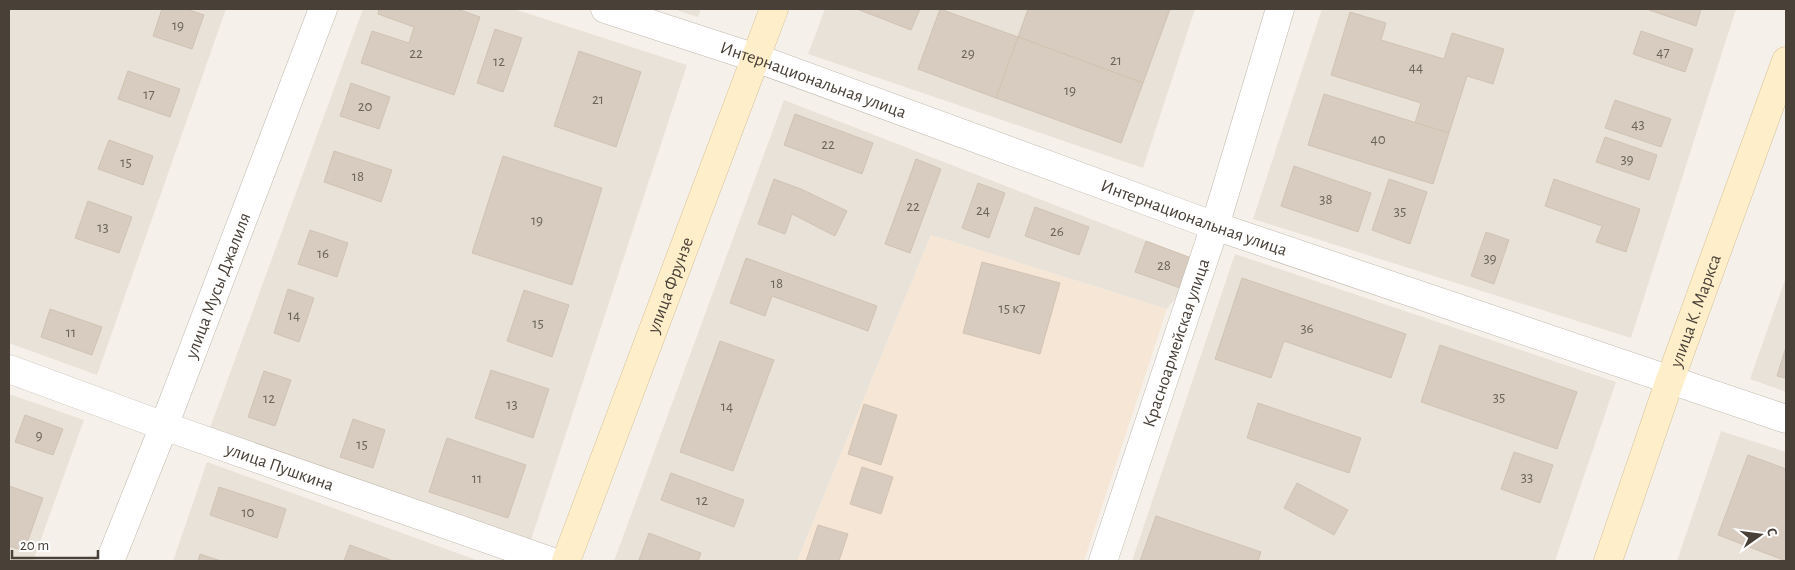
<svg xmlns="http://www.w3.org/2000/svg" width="1795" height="570" font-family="'Alegreya Sans',sans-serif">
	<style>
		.residential { fill: #e9e2d8 }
		.commercial { fill: #f6e6d6 }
		.building { fill: #d7ccbf; stroke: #d2c3b2 }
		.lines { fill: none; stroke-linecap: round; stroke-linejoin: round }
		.street-casing { stroke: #c1b8ac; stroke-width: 29 }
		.secondary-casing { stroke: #d5c19a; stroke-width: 29 }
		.street { stroke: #fff; stroke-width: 28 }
		.secondary { stroke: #ffeeca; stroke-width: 28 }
		.labels { text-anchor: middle; stroke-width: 5; stroke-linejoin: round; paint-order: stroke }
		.number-label { font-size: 15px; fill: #6c645a }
		.street-label { font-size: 18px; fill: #494138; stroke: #fff }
	</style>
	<rect width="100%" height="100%" fill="#f5f1ea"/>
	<g class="residential">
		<path d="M9 9H226L97 375 9 343Z"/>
		<path d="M363 9H514L687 65 530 543 210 428Z"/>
		<path d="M673 9H701L698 17Z"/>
		<path d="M825 9H1195L1143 168 808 54Z"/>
		<path d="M1322 9H1736L1631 338 1253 219Z"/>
		<path d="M784 100 1194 259 1183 289 1167 309 931 235 797 561H614Z"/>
		<path d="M1235 254 1616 382 1555 561H1132Z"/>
		<path d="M1786 277V392L1750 379Z"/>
		<path d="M9 394 84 420 33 561H9Z"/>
		<path d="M1721 431 1786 452V561H1677Z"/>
		<path d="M207 462 479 561H173Z"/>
	</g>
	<path class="commercial" d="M931 235 1167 309 1084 561H797Z"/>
	<g class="building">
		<path d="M162 9H186L204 15 192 49 153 36Z"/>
		<path d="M379 9H457L480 17 454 95 361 63 372 31 409 43 414 27 378 14Z"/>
		<path d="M857 9H920L911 30Z"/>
		<path d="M940 9 1018 37 996 98 918 69Z"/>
		<path d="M1028 9H1170L1143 83 1018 37Z"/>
		<path d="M1650 9H1701L1696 26 1649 10Z"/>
		<path d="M1350 12 1386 23 1381 40 1444 59 1452 33 1504 49 1493 84 1467 76 1449 133 1415 123 1421 103 1331 75Z"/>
		<path d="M495 29 522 38 503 92 477 83Z"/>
		<path d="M1641 31 1693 49 1685 72 1633 54Z"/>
		<path d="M1018 37 1143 83 1121 143 996 98Z"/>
		<path d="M579 51 641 72 616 147 554 126Z"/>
		<path d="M128 71 180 89 170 117 118 99Z"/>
		<path d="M351 83 390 97 379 129 340 116Z"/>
		<path d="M1324 94 1449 133 1433 184 1308 145Z"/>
		<path d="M1615 100 1671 119 1661 147 1605 128Z"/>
		<path d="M795 114 873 143 862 174 784 145Z"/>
		<path d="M1605 137 1657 155 1649 180 1596 162Z"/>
		<path d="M109 140 153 156 143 185 98 169Z"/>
		<path d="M334 151 392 170 381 202 324 182Z"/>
		<path d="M503 156 602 188 572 285 472 253Z"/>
		<path d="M916 159 941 169 910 253 885 244Z"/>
		<path d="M1294 166 1371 193 1358 232 1281 206Z"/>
		<path d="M774 179 801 189 847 211 835 236 792 214 785 234 758 224Z"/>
		<path d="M1389 179 1427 192 1410 244 1372 230Z"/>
		<path d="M1554 179 1640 209 1626 252 1596 242 1602 226 1545 206Z"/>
		<path d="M978 183 1005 193 989 238 962 228Z"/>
		<path d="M88 201 132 217 119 253 75 238Z"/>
		<path d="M1035 207 1089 227 1079 255 1025 236Z"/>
		<path d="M310 230 348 243 337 277 298 264Z"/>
		<path d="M1486 232 1509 240 1494 284 1471 276Z"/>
		<path d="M1146 241 1194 259 1183 289 1135 272Z"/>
		<path d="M746 258 877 306 868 331 772 296 765 316 730 303Z"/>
		<path d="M982 262 1060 283 1040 354 963 333Z"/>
		<path d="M1242 278 1406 334 1391 378 1284 341 1271 378 1215 359Z"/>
		<path d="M288 289 314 298 299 342 274 333Z"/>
		<path d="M524 290 569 305 552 357 507 341Z"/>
		<path d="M50 309 102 327 92 355 41 337Z"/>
		<path d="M720 341 774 360 733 471 680 452Z"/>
		<path d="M1440 345 1577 392 1557 449 1421 402Z"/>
		<path d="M1786 347V378L1777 376Z"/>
		<path d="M491 370 549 389 533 438 475 418Z"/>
		<path d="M264 371 291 380 275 426 248 417Z"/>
		<path d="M1258 403 1361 438 1349 473 1247 438Z"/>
		<path d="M864 404 897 415 881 465 848 454Z"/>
		<path d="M25 415 63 429 53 455 15 442Z"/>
		<path d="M353 419 385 430 373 468 340 457Z"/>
		<path d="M447 438 526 465 508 518 429 492Z"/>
		<path d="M1514 452 1553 465 1540 503 1501 489Z"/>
		<path d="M1748 455 1786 469V561L1718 535Z"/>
		<path d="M862 467 893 477 881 514 850 504Z"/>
		<path d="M671 473 744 500 734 527 661 500Z"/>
		<path d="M1297 483 1348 510 1334 535 1284 508Z"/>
		<path d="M9 486 43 498 24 551 9 546Z"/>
		<path d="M219 487 286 509 277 538 210 515Z"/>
		<path d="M1156 516 1261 552 1258 561H1140Z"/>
		<path d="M818 525 848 534 839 561H806Z"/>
		<path d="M649 533 701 553 698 561H643L639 560Z"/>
		<path d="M350 545 393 561H344Z"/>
		<path d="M200 554 221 561H198Z"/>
	</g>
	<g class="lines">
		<defs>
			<g id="street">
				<path id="s1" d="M605 9 756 58 1215 226 1786 419"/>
				<path id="s2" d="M9 369 164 426 550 561"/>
				<path id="s3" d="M110 561 164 426 323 9"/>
				<path id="s4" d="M1103 561 1215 226 1280 9"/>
			</g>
			<g id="secondary">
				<path id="s5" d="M566 561 774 9"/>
				<path id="s6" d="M1608 561 1670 380 1786 61"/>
			</g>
		</defs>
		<use href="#street" class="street-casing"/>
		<use href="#secondary" class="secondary-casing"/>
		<use href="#street" class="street"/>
		<use href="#secondary" class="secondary"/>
	</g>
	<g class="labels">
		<g class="number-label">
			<text x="178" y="30">19</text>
			<text x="1663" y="57">47</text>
			<text x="416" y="58">22</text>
			<text x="968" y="58">29</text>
			<text x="1116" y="65">21</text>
			<text x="499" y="66">12</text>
			<text x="1416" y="72">44</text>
			<text x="1070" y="95">19</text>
			<text x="149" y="99">17</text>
			<text x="598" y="104">21</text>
			<text x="365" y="111">20</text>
			<text x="1638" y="129">43</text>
			<text x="1378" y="144">40</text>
			<text x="828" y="149">22</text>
			<text x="1627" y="164">39</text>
			<text x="126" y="167">15</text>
			<text x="358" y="181">18</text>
			<text x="1326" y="204">38</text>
			<text x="913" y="211">22</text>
			<text x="983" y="215">24</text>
			<text x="1400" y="216">35</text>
			<text x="537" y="225">19</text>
			<text x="103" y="232">13</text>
			<text x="1057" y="236">26</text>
			<text x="323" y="258">16</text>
			<text x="1490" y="263">39</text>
			<text x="1164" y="270">28</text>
			<text x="777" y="288">18</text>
			<text x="1012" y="313">15 к7</text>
			<text x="294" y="320">14</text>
			<text x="538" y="328">15</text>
			<text x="1307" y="333">36</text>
			<text x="71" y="337">11</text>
			<text x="1499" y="402">35</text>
			<text x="269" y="403">12</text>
			<text x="512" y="409">13</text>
			<text x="727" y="411">14</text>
			<text x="39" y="440">9</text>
			<text x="362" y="449">15</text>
			<text x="1527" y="482">33</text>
			<text x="477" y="483">11</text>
			<text x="702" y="505">12</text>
			<text x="248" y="517">10</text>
		</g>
		<g class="street-label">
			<text dy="6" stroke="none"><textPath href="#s1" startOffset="220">Интернациональная улица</textPath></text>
			<text dy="6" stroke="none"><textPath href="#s1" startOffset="625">Интернациональная улица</textPath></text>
			<text dy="6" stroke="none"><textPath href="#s3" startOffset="296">улица Мусы Джалиля</textPath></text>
			<text dy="6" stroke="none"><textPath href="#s5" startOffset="295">улица Фрунзе</textPath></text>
			<text dy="6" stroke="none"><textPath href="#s6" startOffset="265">улица К. Маркса</textPath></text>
			<text dy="6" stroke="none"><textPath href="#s4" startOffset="230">Красноармейская улица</textPath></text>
			<text dy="6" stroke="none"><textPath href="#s2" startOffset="288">улица Пушкина</textPath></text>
		</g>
	</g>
	<rect width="1795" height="570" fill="none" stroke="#494138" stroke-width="20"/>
	<g transform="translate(1760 535) rotate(76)" stroke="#ffffff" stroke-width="4" paint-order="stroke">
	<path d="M0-4L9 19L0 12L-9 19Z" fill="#494138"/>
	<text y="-8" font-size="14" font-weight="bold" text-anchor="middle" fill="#494138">С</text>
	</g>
	<path d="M12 550v8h86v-8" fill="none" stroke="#494138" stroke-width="2.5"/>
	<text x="20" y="550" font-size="15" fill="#494138" stroke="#ffffff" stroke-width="4" paint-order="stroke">20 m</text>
</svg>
